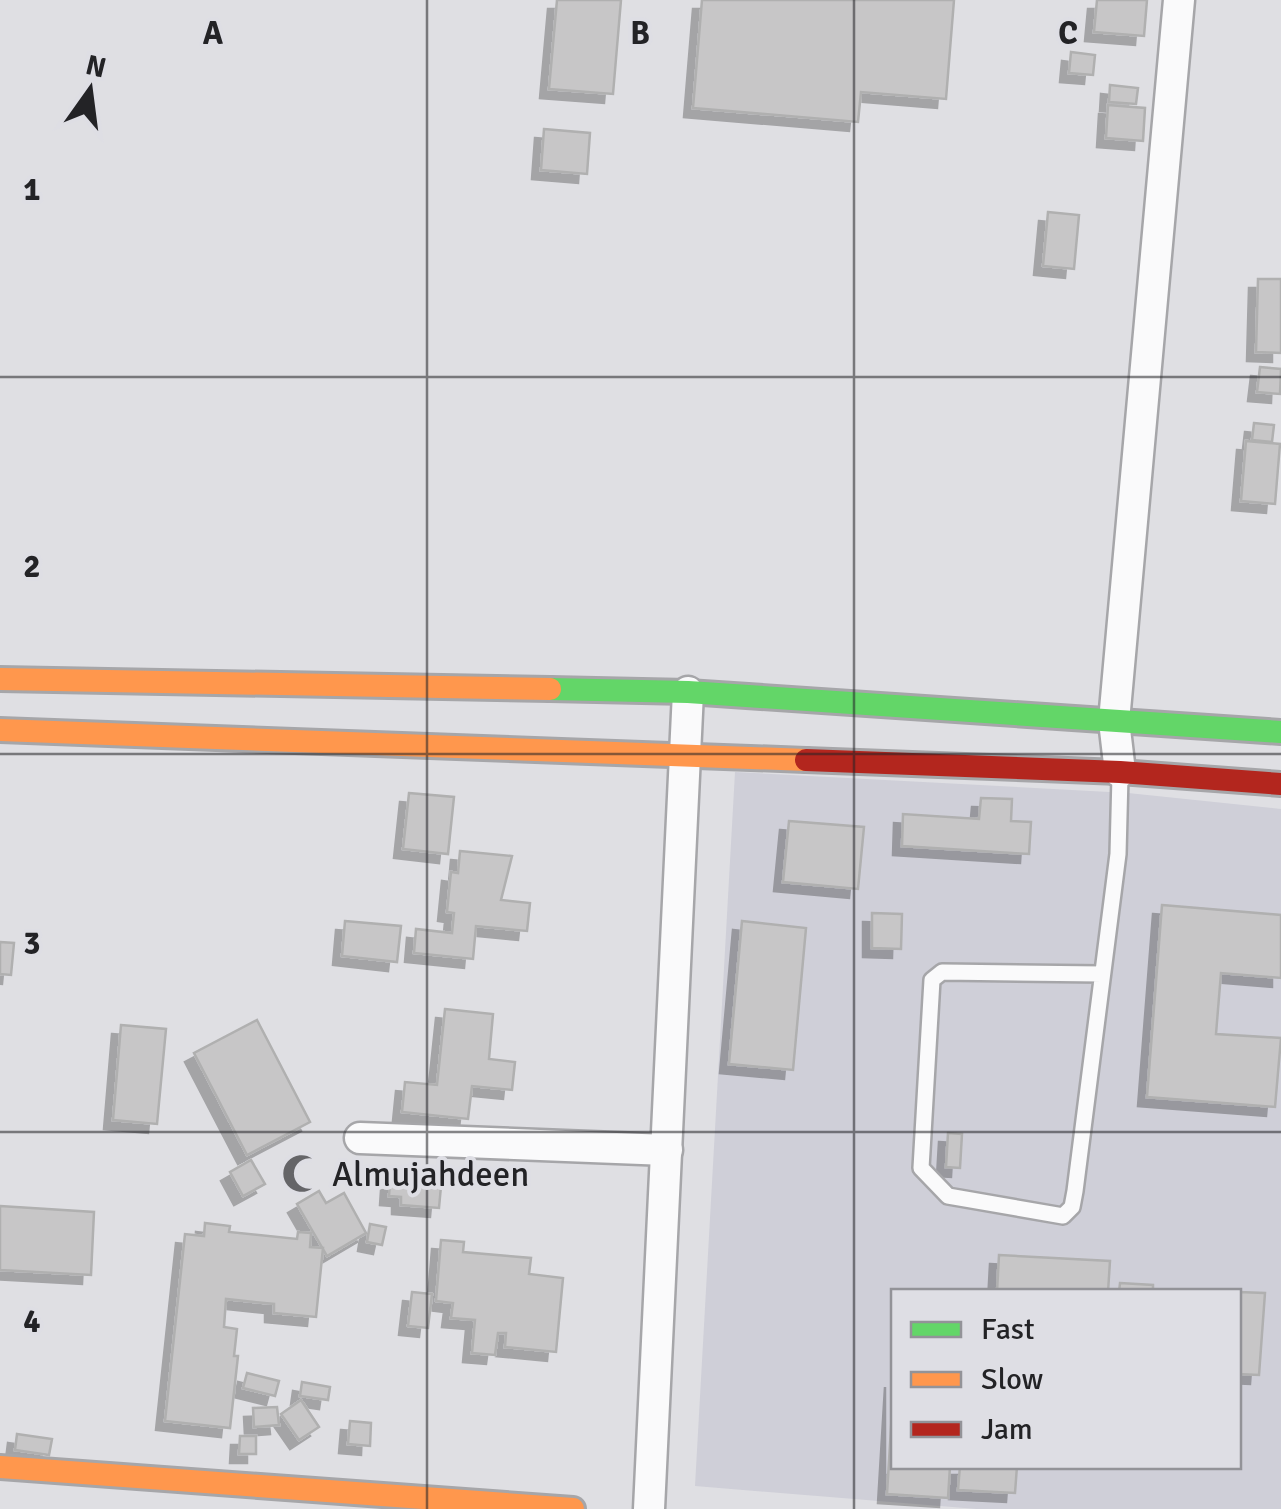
<svg xmlns="http://www.w3.org/2000/svg" width="1281" height="1509" font-family="Signika,sans-serif">
	<style>
		.built { fill: #cfcfd8; fill-rule: evenodd }
		.building { fill: #c7c6c7; stroke: #b0b0b0; stroke-width: 2.5; filter: url(#shadow) }
		.lines { fill: none; stroke-linecap: round; stroke-linejoin: round }
		.lane-casing { stroke: #a6a6a9; stroke-width: 20 }
		.street-casing { stroke: #a6a6a9; stroke-width: 35 }
		.fast-casing { stroke: #a6a6a9; stroke-width: 28 }
		.slow-casing { stroke: #a6a6a9; stroke-width: 28 }
		.jam-casing { stroke: #a6a6a9; stroke-width: 28 }
		.lane { stroke: #fafafb; stroke-width: 15 }
		.street { stroke: #fafafb; stroke-width: 30 }
		.fast { stroke: #63d668; stroke-width: 22 }
		.slow { stroke: #ff974d; stroke-width: 22 }
		.jam { stroke: #b3261e; stroke-width: 22 }
		.grid { fill: none; stroke: #232326; stroke-width: 2.5; stroke-opacity: 0.55 }
		.labels { text-anchor: middle; stroke-width: 8; stroke-linejoin: round; paint-order: stroke }
		.poi-label { font-size: 35px; fill: #232326; stroke: #dedee4; text-anchor: start }
		.grid-label { font-size: 32px; text-anchor: middle; font-weight: bold; fill: #232326; stroke: #dedee4; stroke-width: 8; stroke-linejoin: round; paint-order: stroke }
	</style>
	<defs>
		<filter id="shadow"><feDropShadow dx="-9" dy="9" stdDeviation="0" flood-color="#0004"/></filter>
	</defs>
	<rect width="100%" height="100%" fill="#dfdfe3"/>
	<path class="built" d="M735 772 1128 793 1281 809V1509H977L695 1486ZM894 1292H1238V1466H894Z"/>
	<g class="building">
		<path d="M557 0H621L613 94 549 89Z"/>
		<path d="M702 0H954L946 99 861 92 858 122 693 108Z"/>
		<path d="M1097 0H1147L1144 36 1094 32Z"/>
		<path d="M1071 52 1095 55 1093 75 1069 73Z"/>
		<path d="M1110 85 1138 88 1136 104 1109 102Z"/>
		<path d="M1108 105 1145 108 1143 141 1106 138Z"/>
		<path d="M544 129 590 133 587 174 541 170Z"/>
		<path d="M1048 212 1079 215 1074 269 1043 266Z"/>
		<path d="M1258 279H1281V353L1256 352Z"/>
		<path d="M1260 367 1281 369 1280 394 1257 392Z"/>
		<path d="M1254 423 1274 425 1272 442 1252 440Z"/>
		<path d="M1246 441 1280 444 1275 504 1241 501Z"/>
		<path d="M409 793 454 797 448 854 403 849Z"/>
		<path d="M981 798 1012 799 1011 821 1031 822 1029 854 902 846 903 814 979 819Z"/>
		<path d="M789 821 864 827 858 889 783 882Z"/>
		<path d="M460 851 512 856 501 900 530 903 527 931 476 926 473 959 414 953 416 929 452 933 454 913 447 912 451 872 458 873Z"/>
		<path d="M1162 905 1281 915V978L1221 973 1216 1034 1281 1038 1275 1107 1147 1097Z"/>
		<path d="M872 913 902 914 901 949 872 948Z"/>
		<path d="M345 921 401 926 397 962 342 956Z"/>
		<path d="M742 921 806 928 793 1070 729 1064Z"/>
		<path d="M0 942 14 943 11 975 0 974Z"/>
		<path d="M445 1009 493 1014 489 1059 515 1062 512 1090 472 1086 468 1119 402 1112 405 1082 437 1085Z"/>
		<path d="M257 1020 310 1122 247 1155 194 1053Z"/>
		<path d="M121 1025 166 1029 157 1124 113 1120Z"/>
		<path d="M948 1133 962 1134 960 1168 946 1167Z"/>
		<path d="M251 1160 265 1184 243 1196 230 1172Z"/>
		<path d="M390 1181 441 1186 439 1208 401 1205V1197L389 1196Z"/>
		<path d="M319 1191 326 1203 344 1193 366 1233 327 1256 297 1204Z"/>
		<path d="M0 1206 94 1212 91 1275 0 1270Z"/>
		<path d="M205 1223 230 1226 229 1232 297 1239 298 1232 311 1233 310 1247 323 1248 316 1317 274 1313V1304L226 1299 224 1327 237 1329 234 1356H238L230 1428 165 1421 185 1234 204 1236Z"/>
		<path d="M370 1224 386 1227 382 1245 367 1242Z"/>
		<path d="M441 1240 464 1242 463 1252 531 1258 529 1274 563 1278 556 1352 505 1347 506 1333H498L495 1355 472 1353 475 1320 451 1318 453 1303 436 1301Z"/>
		<path d="M999 1255 1110 1261 1108 1292H997Z"/>
		<path d="M1120 1283 1153 1285V1292H1119Z"/>
		<path d="M412 1292 432 1294 428 1328 408 1326Z"/>
		<path d="M1238 1292 1265 1293 1259 1375 1238 1374Z"/>
		<path d="M247 1373 279 1381 275 1396 243 1388Z"/>
		<path d="M894 1378V1466H950L948 1498 887 1494Z"/>
		<path d="M302 1382 330 1387 328 1400 300 1396Z"/>
		<path d="M301 1400 319 1427 299 1440 281 1414Z"/>
		<path d="M277 1407 279 1425 254 1427 253 1408Z"/>
		<path d="M350 1421 371 1423 370 1446 348 1444Z"/>
		<path d="M17 1434 52 1439 49 1455 15 1450Z"/>
		<path d="M240 1436H256V1454H239Z"/>
		<path d="M960 1466H1017L1015 1493 958 1490Z"/>
	</g>
	<g class="lines">
		<defs>
			<path id="lane" d="M1102 974 942 972 932 980 921 1168 948 1196 1063 1216 1072 1207 1075 1191 1118 854 1120 776"/>
			<g id="street">
				<path d="M1120 772 1114 721 1179 0"/>
				<path d="M360 1138 667 1150"/>
				<path d="M649 1509 688 692"/>
			</g>
			<path id="fast" d="M550 689 688 692 1281 732"/>
			<g id="slow">
				<path d="M0 679 550 689"/>
				<path d="M0 730 806 760"/>
				<path d="M0 1467 573 1509"/>
			</g>
			<path id="jam" d="M806 760 1120 772 1281 784"/>
		</defs>
		<use href="#lane" class="lane-casing"/>
		<use href="#street" class="street-casing"/>
		<use href="#fast" class="fast-casing"/>
		<use href="#slow" class="slow-casing"/>
		<use href="#jam" class="jam-casing"/>
		<use href="#lane" class="lane"/>
		<use href="#street" class="street"/>
		<use href="#fast" class="fast"/>
		<use href="#slow" class="slow"/>
		<use href="#jam" class="jam"/>
	</g>
	<path class="grid" d="M427 0V1509M854 0V1509M0 377H1281M0 754H1281M0 1132H1281"/>
	<defs>
		<symbol id="mosque-bare" viewBox="-9 -9 18 18"><path d="M3.5-4.9A6 6 0 1 0 3.5 4.9A5 5 0 1 1 3.5-4.9Z" fill="#656568" stroke="#dedee4" stroke-width="2.5" paint-order="stroke"/></symbol>
	</defs>
	<g fill-rule="evenodd">
		<use href="#mosque-bare" x="274" y="1146" width="55" height="55"/>
	</g>
	<g class="labels">
		<g class="poi-label">
			<text x="332" y="1186">Almujahdeen</text>
		</g>
	</g>
	<g class="grid-label">
		<text x="213" y="44">A</text>
		<text x="640" y="44">B</text>
		<text x="1068" y="44">C</text>
		<text x="32" y="200">1</text>
		<text x="32" y="577">2</text>
		<text x="32" y="954">3</text>
		<text x="32" y="1332">4</text>
	</g>
	<rect x="891" y="1289" width="350" height="180" fill="#dedee4" stroke="#939398" stroke-width="2.5"/>
	<rect x="911" y="1322" width="50" height="15" fill="#63d668" stroke="#939398" stroke-width="2.5"/>
	<text x="981" y="1339" font-size="30" fill="#232326">Fast</text>
	<rect x="911" y="1372" width="50" height="15" fill="#ff974d" stroke="#939398" stroke-width="2.5"/>
	<text x="981" y="1389" font-size="30" fill="#232326">Slow</text>
	<rect x="911" y="1422" width="50" height="15" fill="#b3261e" stroke="#939398" stroke-width="2.5"/>
	<text x="981" y="1439" font-size="30" fill="#232326">Jam</text>
	<g transform="translate(90 90) rotate(14)" stroke="#dedee4" stroke-width="8" paint-order="stroke">
	<path d="M0-8L18 38L0 25L-18 38Z" fill="#232326"/>
	<text y="-15" font-size="28" font-weight="bold" text-anchor="middle" fill="#232326">N</text>
	</g>
</svg>
